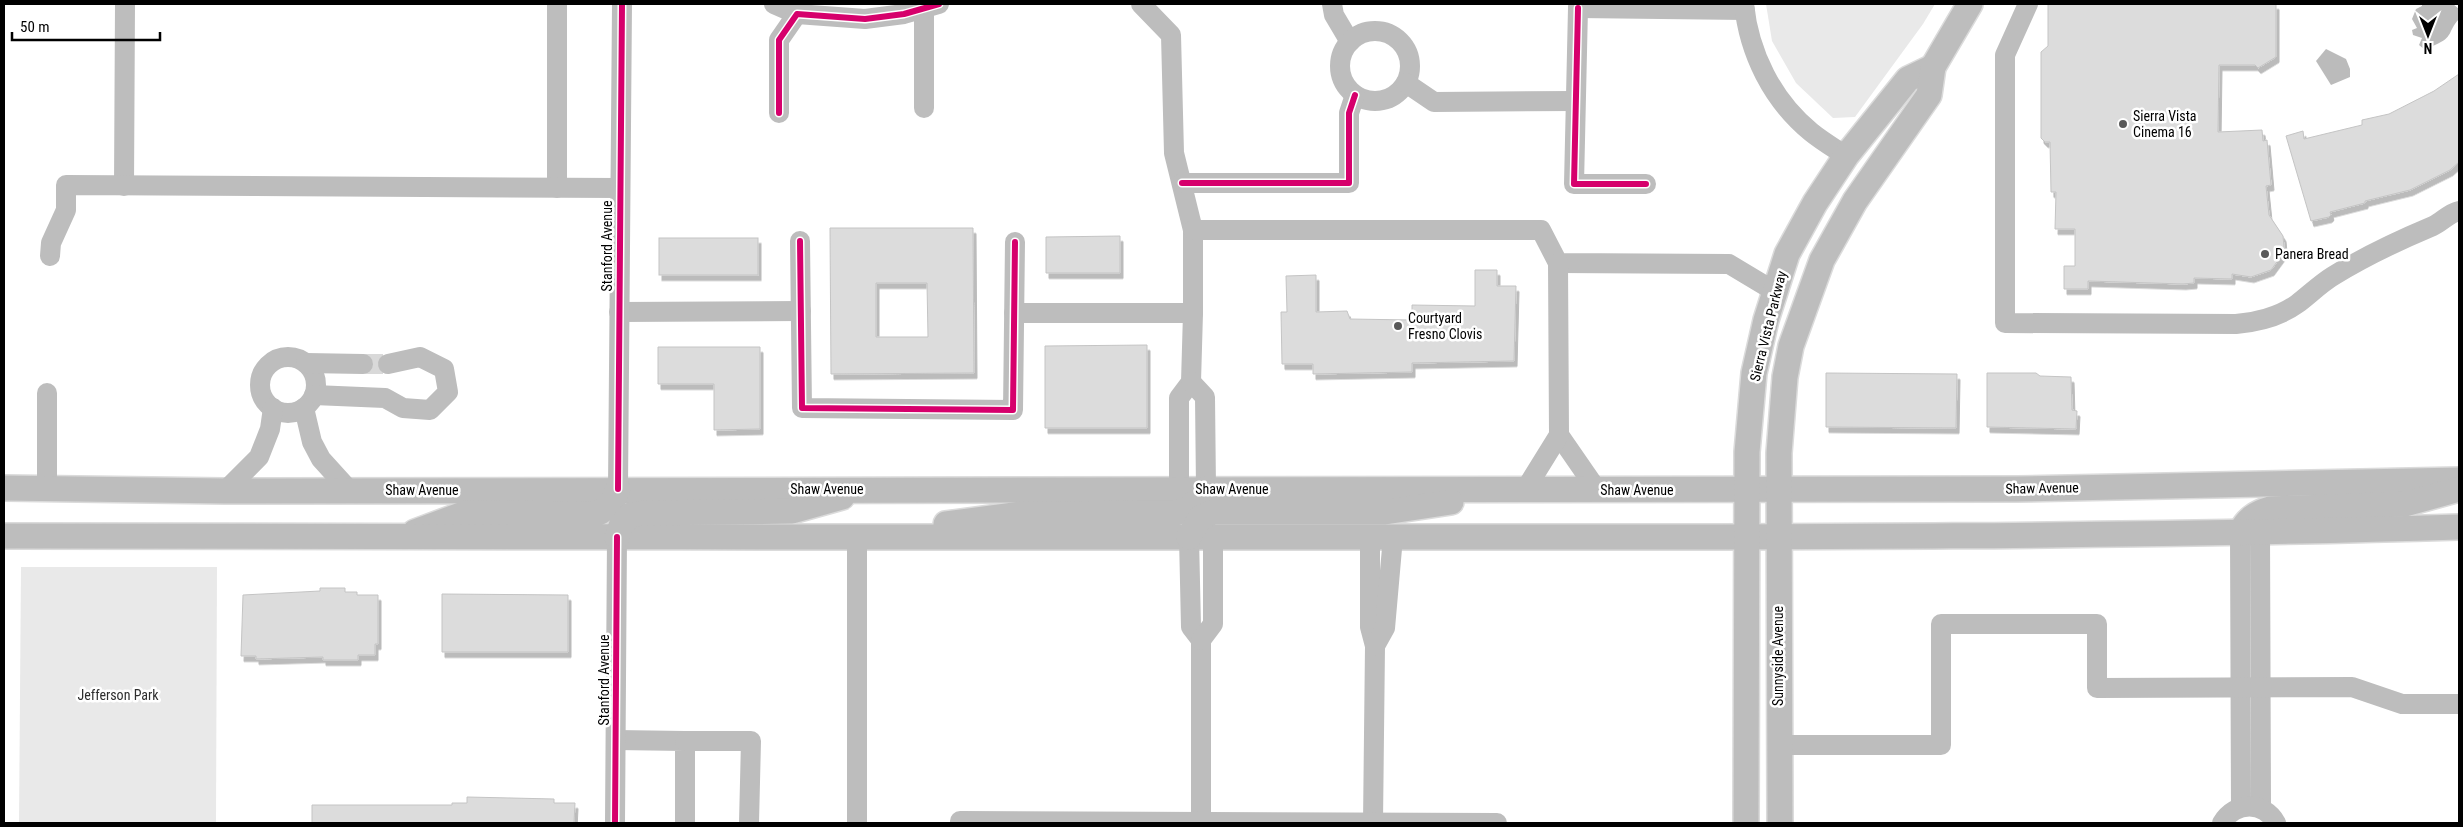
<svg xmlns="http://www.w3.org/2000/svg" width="2463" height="827" font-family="'Roboto Condensed',sans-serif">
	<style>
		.green { fill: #e9e9e9 }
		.water { fill: #bbb }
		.building { fill: #dcdcdc; stroke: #c4c4c4; fill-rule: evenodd; filter: url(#shadow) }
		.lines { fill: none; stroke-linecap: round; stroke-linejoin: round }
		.minor-tunnel { stroke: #d9d9d9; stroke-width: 20; stroke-dasharray: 20 10; stroke-linecap: butt }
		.major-casing { stroke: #dbdbdb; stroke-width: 28 }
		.minor { stroke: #bdbdbd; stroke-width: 20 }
		.major { stroke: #bdbdbd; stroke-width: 25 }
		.cycleway-casing { stroke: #fff; stroke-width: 9 }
		.cycleway { stroke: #d6006c; stroke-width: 6 }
		.poi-dot { fill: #595959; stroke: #fff; stroke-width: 2 }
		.labels { text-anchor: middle; stroke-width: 5; stroke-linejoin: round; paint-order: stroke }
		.poi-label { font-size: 14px; fill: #000; stroke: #fff; text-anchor: start }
		.street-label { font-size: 14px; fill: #000; stroke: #fff }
		.park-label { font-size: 14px; fill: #2e2e2e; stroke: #fff }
	</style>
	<defs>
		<filter id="shadow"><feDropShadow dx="3" dy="5.5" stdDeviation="0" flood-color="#0004"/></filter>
	</defs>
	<rect width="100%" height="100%" fill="#fff"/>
	<g class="green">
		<path d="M1766 4H1935L1923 24 1855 117 1833 118 1796 83 1772 41Z"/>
		<path d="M21 567H217L216 823H19Z"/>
	</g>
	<g class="water">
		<path d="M2422 4H2453L2459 9V19C2447 32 2454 37 2435 45 2430 47 2429 49 2424 49L2419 45 2422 38 2413 35 2412 30 2417 28 2412 19 2416 9 2422 6Z"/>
		<path d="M2326 49 2346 59 2350 69V77L2331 85 2316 61Z"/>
	</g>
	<g class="building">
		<path d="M2048 4H2276V57L2258 68 2255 65H2219L2218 132 2262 130 2263 141 2267 140 2271 185 2266 186 2269 215 2283 236 2284 247 2282 255 2271 270 2251 277 2232 274V279L2194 278V283L2183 284 2088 281V289H2064V266H2075V229H2055L2056 192H2051L2050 142H2045L2041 138V52L2048 46Z"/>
		<path d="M2459 74V162L2450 170 2410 190 2365 201V203L2330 212 2331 215 2329 217 2311 221 2286 136 2303 131 2304 139 2362 125V120L2389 114 2434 91Z"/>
		<path d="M830 228H973L974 373 831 374ZM876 283H927L928 337H876Z"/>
		<path d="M1120 236V273H1046V237Z"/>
		<rect x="659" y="238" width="99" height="37"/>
		<path d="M1475 270H1497V286H1516L1514 361 1412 363V372L1313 374V364H1282L1281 312H1287L1286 276 1316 275V312L1347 311 1350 319 1412 320V305L1475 306Z"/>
		<path d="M1147 345V428H1045V346Z"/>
		<path d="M658 347H760V429L714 430V384H658Z"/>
		<path d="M1826 373 1957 374 1956 428 1826 427Z"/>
		<path d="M1987 373H2036L2040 376 2071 377 2072 410 2077 411 2076 429 1987 427Z"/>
		<path d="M320 588H345V592H357V595H378V644H375V655H358V660H323V657L256 659V656H241L243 595 320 591Z"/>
		<path d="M442 594 568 595V652H442Z"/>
		<path d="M467 797 554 799V803H575L574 823H312V805H452V803H467Z"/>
	</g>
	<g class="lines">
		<path class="minor-tunnel" d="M363 364H388"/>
		<defs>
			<g id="major">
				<path d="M4 488 225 491 2017 489 2459 480"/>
				<path d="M946 524 1021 514 1176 513 1190 508 1206 489"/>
				<path d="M415 532 466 513 596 514C609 508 613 502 618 489"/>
				<path d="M2240 533C2247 519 2256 513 2270 509L2405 504 2459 489"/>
				<path d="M4 536C456 538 909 536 1361 537 1727 537 2093 538 2459 527"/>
				<path d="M617 537 621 526 630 515 644 513 792 511 842 497"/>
				<path d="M1189 537 1200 518 1213 512H1385L1451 502"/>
				<path d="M1746 823 1747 452 1754 373 1766 320 1787 254 1815 203 1846 156 1908 79 1933 67"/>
				<path d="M1780 823 1779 453 1785 377 1791 346 1822 260 1855 201 1929 95 1933 67 1970 4"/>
			</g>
		</defs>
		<use href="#major" class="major-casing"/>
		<g class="minor">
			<path d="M774 4 797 14V4"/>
			<path d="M1141 4 1171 35 1174 153 1193 230V313"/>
			<path d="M1332 4 1334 15 1350 42"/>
			<path d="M1580 4 1578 8 1745 10"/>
			<path d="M1744 4C1749 53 1772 100 1811 132 1822 141 1834 148 1846 156"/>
			<path d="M2028 4 2005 55V323L2236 324C2258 322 2279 317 2297 304 2309 295 2320 284 2333 276 2362 258 2402 239 2433 226 2442 222 2449 213 2459 211"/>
			<path d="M924 8V108"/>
			<path d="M1578 8 1574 184H1646"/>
			<circle cx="1375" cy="66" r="35"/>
			<path d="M1406 83 1434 102 1575 101"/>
			<path d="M779 113V40L797 14 865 19 904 14 939 4"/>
			<path d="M1182 183H1349V113L1355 95"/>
			<path d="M124 186 125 4"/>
			<path d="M557 188V4"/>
			<path d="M1193 230H1541L1558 263 1729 264 1774 291"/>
			<path d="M800 241 802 408 1013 410 1015 242"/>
			<path d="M50 256 51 243 66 210V185L620 188"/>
			<path d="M619 312 801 311"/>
			<path d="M1014 313H1193L1191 382 1179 398V489"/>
			<circle cx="288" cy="385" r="28"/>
			<path d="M306 363 363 364"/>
			<path d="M1191 382 1205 397 1206 489"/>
			<path d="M47 393V489"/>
			<path d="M314 395 385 398 403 408 430 410 448 392 444 369 420 357 388 364"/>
			<path d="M304 408 312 442 321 459 350 491"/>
			<path d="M1559 435 1597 490"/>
			<path d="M618 489 622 4"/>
			<path d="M1525 490 1559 435 1558 263"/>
			<path d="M225 491 259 457 270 429 273 408"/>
			<path d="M2240 533 2241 807"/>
			<path d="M2260 533 2261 808"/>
			<path d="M1370 536V627L1375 646 1373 823"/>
			<path d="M857 537V823"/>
			<path d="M1189 537 1191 627 1201 640V822"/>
			<path d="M1201 640 1213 624V537"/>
			<path d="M1375 646 1385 628 1393 537"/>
			<path d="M616 740 685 741V823"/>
			<path d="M685 741H751L749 823"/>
			<path d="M1779 745H1941V624H2097V688L2352 687 2402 704H2459"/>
			<path d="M615 823 617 537"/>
			<path d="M960 823V821L1497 823"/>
			<path d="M2222 823C2235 801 2264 801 2276 823"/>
		</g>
		<use href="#major" class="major"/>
		<defs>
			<g id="cycleway">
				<path d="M1578 8 1574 184H1646"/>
				<path d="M779 113V40L797 14 865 19 904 14 939 4"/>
				<path d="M1182 183H1349V113L1355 95"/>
				<path d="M800 241 802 408 1013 410 1015 242"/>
				<path d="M618 489 622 4"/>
				<path d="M615 823 617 537"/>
			</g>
		</defs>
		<use href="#cycleway" class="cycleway-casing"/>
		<use href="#cycleway" class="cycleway"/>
	</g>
	<g class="poi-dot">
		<circle cx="2123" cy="124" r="5"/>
		<circle cx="2265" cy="254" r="5"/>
		<circle cx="1398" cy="326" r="5"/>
	</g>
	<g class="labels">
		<g class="poi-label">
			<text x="2133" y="121">Sierra Vista<tspan x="2133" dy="16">Cinema 16</tspan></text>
			<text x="2275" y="259">Panera Bread</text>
			<text x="1408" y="323">Courtyard<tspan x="1408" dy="16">Fresno Clovis</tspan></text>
		</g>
		<g class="street-label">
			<text transform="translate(607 246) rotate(-90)" y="5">Stanford Avenue</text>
			<text transform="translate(1768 326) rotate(-76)" y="5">Sierra Vista Parkway</text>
			<text transform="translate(2042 488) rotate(-1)" y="5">Shaw Avenue</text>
			<text x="827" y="494">Shaw Avenue</text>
			<text x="1232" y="494">Shaw Avenue</text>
			<text x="422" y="495">Shaw Avenue</text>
			<text x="1637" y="495">Shaw Avenue</text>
			<text transform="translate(1778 656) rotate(-90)" y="5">Sunnyside Avenue</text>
			<text transform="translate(604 680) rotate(-90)" y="5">Stanford Avenue</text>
		</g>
		<g class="park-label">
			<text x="118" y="700">Jefferson Park</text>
		</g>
	</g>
	<rect width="2463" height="827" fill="none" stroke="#000000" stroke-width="10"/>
	<g transform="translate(2428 35) rotate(180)" stroke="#ffffff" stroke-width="4" paint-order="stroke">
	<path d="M0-4L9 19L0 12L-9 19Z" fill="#000000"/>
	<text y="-8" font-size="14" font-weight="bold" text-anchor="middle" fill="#000000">N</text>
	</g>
	<path d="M12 32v8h148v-8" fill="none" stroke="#000000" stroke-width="2.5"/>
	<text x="20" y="32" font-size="15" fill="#000000" stroke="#ffffff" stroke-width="4" paint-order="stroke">50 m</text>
</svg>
